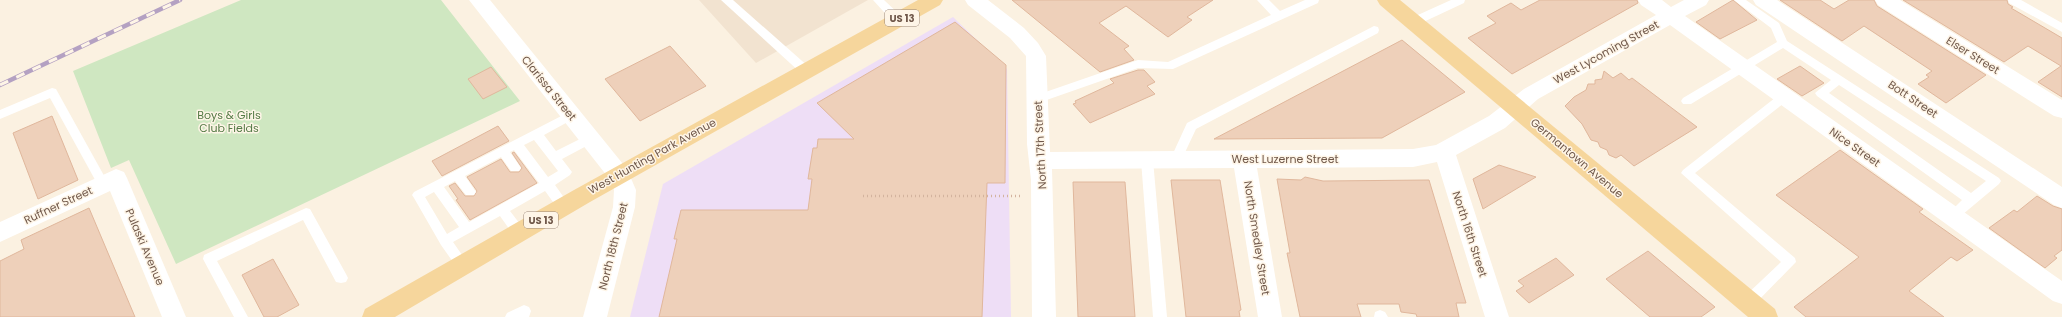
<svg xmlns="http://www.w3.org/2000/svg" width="2062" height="317" font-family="Poppins,sans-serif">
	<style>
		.residential { fill: #f2e3d0 }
		.education { fill: #eedef6 }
		.green { fill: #cfe7c1 }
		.building { fill: #eed0ba; stroke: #e0b79c }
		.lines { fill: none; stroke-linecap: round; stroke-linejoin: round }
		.path { stroke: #d3b39e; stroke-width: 2.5; stroke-dasharray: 1 3; stroke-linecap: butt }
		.service { fill: #fff; fill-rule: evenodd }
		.minor { fill: #fff; fill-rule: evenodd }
		.tertiary { fill: #fff; fill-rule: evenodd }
		.secondary { fill: #fff; fill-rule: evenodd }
		.primary { fill: #f6d69c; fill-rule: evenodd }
		.rail-casing { stroke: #b4a1c2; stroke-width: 4.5 }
		.rail { stroke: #fef5e7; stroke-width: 3; stroke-dasharray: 9; stroke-linecap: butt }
		.labels { text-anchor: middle; stroke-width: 3; stroke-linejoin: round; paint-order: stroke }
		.shield { fill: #fef5e7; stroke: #9b8779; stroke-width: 1 }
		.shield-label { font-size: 10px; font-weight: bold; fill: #70584a }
		.street-label { font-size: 11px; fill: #70584a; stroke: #fef5e7 }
		.park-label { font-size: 11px; fill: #547a45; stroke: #fef5e7 }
	</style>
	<rect width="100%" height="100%" fill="#fbf1e1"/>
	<path class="residential" d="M699 0H868L756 63Z"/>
	<path class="education" d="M953 17 1007 69 1011 317H630L663 184Z"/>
	<path class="green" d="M241 0H441L520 101 176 264 129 160 111 168 73 71Z"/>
	<g class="building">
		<path d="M1012 0H1213L1187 17 1192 20 1168 37 1126 6 1099 23 1129 46 1124 49 1134 60 1100 72Z"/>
		<path d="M1540 0H1637L1638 3 1512 74 1468 38 1496 23 1487 16 1511 3 1521 10Z"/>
		<path d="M1733 0 1757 20 1720 39 1696 22Z"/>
		<path d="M1780 0H1820L1834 9 1849 0H1874L1877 6 1986 75 1946 103 1918 84 1929 77 1926 75 1932 71 1864 26 1842 41Z"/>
		<path d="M1903 0H2007L2008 4 2013 7 2011 8 2062 38V97L2038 82 2061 66 2028 46 2004 62Z"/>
		<path d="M955 22 1006 65 1005 183H987L982 317H659L677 239H674L681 210H808L812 179H808L813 148H817L818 139H854L817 103Z"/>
		<path d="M1402 40 1465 92 1382 138 1214 139Z"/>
		<path d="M670 46 706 86 640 121 605 79Z"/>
		<path d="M1800 66 1824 83 1802 96 1777 79Z"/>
		<path d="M491 67 507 87 483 99 468 79Z"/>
		<path d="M1138 70H1144L1155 82 1147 86 1155 94 1090 123 1073 104 1076 103 1075 101 1114 83 1110 79Z"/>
		<path d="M1604 71 1613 78 1621 73 1629 80 1632 78 1697 127 1634 166 1621 155 1616 158 1609 155 1607 150 1600 147 1598 142 1591 140 1582 124 1565 106 1574 97 1586 90 1588 84H1595V80L1602 79Z"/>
		<path d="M52 116 78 180 38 199 13 133Z"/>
		<path d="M498 126 509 141 442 176 432 161Z"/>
		<path d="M1840 150 1923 209 1919 212 1973 250 1957 261 1951 257 1909 291 1944 317H1806L1794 307 1859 257 1776 195Z"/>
		<path d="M514 152 537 183 470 220 456 200 458 199 449 186 455 183 465 196H474L477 191 467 177 501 159 510 172H519L522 168 512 153Z"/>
		<path d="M1499 165 1536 177 1483 209 1473 179Z"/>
		<path d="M1305 177 1323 181 1429 180 1466 303H1456L1459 317H1417L1416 314 1401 312 1399 304H1357L1361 317H1300L1287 253H1290L1277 179 1301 180Z"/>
		<path d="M1171 180H1220L1241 310 1239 311 1240 317H1186Z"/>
		<path d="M1073 182H1125L1135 317H1078Z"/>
		<path d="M2037 196 2053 206 2062 209V250L2054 256 2057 258 2045 268 1989 228 2014 210 2017 212Z"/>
		<path d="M89 208 135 317H0V261L24 249 21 240Z"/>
		<path d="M1648 251 1715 307 1701 317H1650L1606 279Z"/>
		<path d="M1556 258 1574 275 1529 303 1516 291 1524 286 1518 281Z"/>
		<path d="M273 259 299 305 277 317H264L242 275Z"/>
	</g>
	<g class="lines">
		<path class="path" d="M863 196H1022"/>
		<g class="service">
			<path d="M721 0H733L810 68 812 71 810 74H802Z"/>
			<path d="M873 0H884L902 17 903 20 902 23H894Z"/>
			<path d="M1257 0H1269L1280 11 1305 0H1319L1318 3 1173 69 1138 68 1038 103 1032 99 1034 96 1138 60 1168 62 1271 15Z"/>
			<path d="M1451 0H1465L1464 3 1417 25 1413 26 1408 22 1409 19Z"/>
			<path d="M1734 0H1746L1779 23 1787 41 1999 178 2001 181 1999 184 1956 220 1952 221 1948 220 1946 216 1962 200 1817 96 1815 93 1831 80 1783 48 1691 104H1683L1681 101 1683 98 1777 42 1771 28ZM1839 85 1986 181 1971 193 1829 93Z"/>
			<path d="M2008 0H2021L2062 23V32L2009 3Z"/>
			<path d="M1374 26 1378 27 1379 30 1378 33 1196 129 1180 163H1172L1170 160 1187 123Z"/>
			<path d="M52 88 56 89 107 181 109 184 107 187H99L50 98 0 119V110Z"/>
			<path d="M1784 93 1788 94 1790 97 1788 100 1695 173 1795 258 1796 262 1753 306 1748 308 1743 306 1741 302 1743 298 1781 262 1681 173 1683 170 1780 94Z"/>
			<path d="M571 111 575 112 577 115 575 118 544 135 556 151 590 134 594 136 596 139 594 142 562 159 572 172 570 175 555 185 570 206 568 210C558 213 551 198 545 191L510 211 526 232 524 236C514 239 506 224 500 216L453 242 469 265 468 269 463 270 458 269 441 245 414 198 412 195 414 192ZM534 140 558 171 548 177 524 145ZM514 150 539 183 469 222 444 187 455 181 466 195H474L476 192 465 176 501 157 511 171H519L521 168 510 152ZM434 192 459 227 447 234 425 197Z"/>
			<path d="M1147 155 1151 157 1153 160 1167 317H1153L1141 160 1143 157Z"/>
			<path d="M306 208 310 209 346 274 348 278 346 282 341 283 336 282 303 220 217 261 248 317H234L203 259 204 255Z"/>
			<path d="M524 305 529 307 531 311 529 317H505L507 313Z"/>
			<path d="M1380 310 1385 312 1388 317H1374L1375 312Z"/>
		</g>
		<g class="minor">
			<path d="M965 0H988L1024 28 1038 43 1046 56 1050 152 1413 149 1436 145 1489 116 1524 89 1656 15 1641 5 1638 0H1662L1671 7 1684 0H1709L1706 5 1685 16 2062 281V304L2053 301 1670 25 1538 99 1505 128 1456 155 1509 317H1485L1437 162 1413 167 1257 168 1282 317H1258L1234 168 1052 169 1056 317H1032L1031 180 1027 144 1026 56 1010 38 968 5Z"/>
			<path d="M1753 0H1777L2062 187V208L2054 205 1756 5Z"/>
			<path d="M1875 0H1900L2062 100V118L2054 116 1878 5Z"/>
			<path d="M116 169 124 172 127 178 186 317H162L110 191 0 242V222Z"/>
		</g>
		<path class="tertiary" d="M619 166 627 169 636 190 635 207 607 317H583L613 207 614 190 608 175 611 169Z"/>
		<path class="secondary" d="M469 0H490L627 169 630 175 627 181 619 184 611 181Z"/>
		<g class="primary">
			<path d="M918 0H943L940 5 590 202 395 317H362L365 309 574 190Z"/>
			<path d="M1377 0H1400L1775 309 1778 317H1748L1380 5Z"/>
		</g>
		<defs>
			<path id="rail" d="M0 85 180 0"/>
		</defs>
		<use href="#rail" class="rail-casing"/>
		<use href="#rail" class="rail"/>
	</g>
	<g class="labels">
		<g class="shield">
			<rect x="885" y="10" width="34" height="16" rx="3"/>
			<rect x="524" y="212" width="34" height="16" rx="3"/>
		</g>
		<g class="shield-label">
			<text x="902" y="22">US 13</text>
			<text x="541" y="224">US 13</text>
		</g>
		<g class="street-label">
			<text transform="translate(1606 52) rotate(-29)" y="4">West Lycoming Street</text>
			<text transform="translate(1973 55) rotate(32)" y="4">Elser Street</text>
			<text transform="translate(549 88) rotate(51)" y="4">Clarissa Street</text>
			<text transform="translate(1913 99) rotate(34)" y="4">Bott Street</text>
			<text transform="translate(1040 145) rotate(-93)" y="4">North 17th Street</text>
			<text transform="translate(1855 147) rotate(35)" y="4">Nice Street</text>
			<text transform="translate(652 156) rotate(-29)" y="4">West Hunting Park Avenue</text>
			<text transform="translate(1577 158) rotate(40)" y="4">Germantown Avenue</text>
			<text x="1285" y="163">West Luzerne Street</text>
			<text transform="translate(58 205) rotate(-25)" y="4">Ruffner Street</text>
			<text transform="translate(1470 234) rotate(72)" y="4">North 16th Street</text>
			<text transform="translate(1257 238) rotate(81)" y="4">North Smedley Street</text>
			<text transform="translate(613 246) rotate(-76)" y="4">North 18th Street</text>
			<text transform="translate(145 247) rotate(67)" y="4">Pulaski Avenue</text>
		</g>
		<g class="park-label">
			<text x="229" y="119">Boys &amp; Girls<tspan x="229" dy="13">Club Fields</tspan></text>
		</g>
	</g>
</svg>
